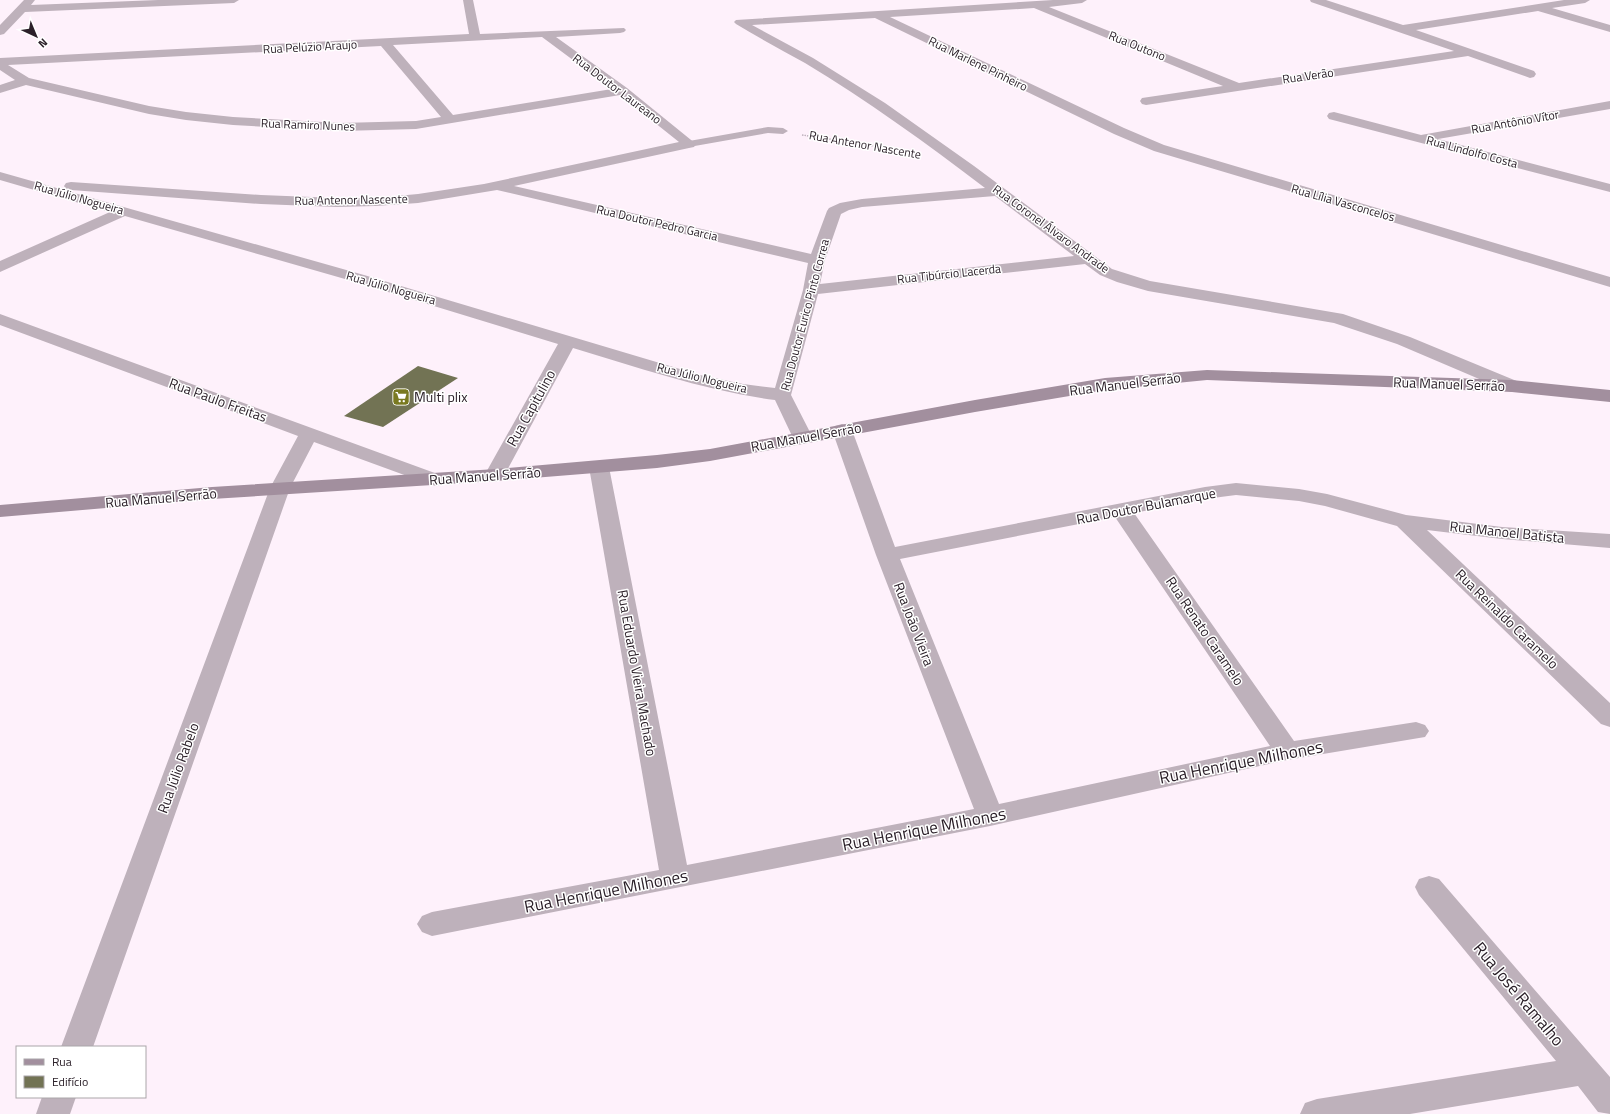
<svg xmlns="http://www.w3.org/2000/svg" width="1610" height="1114" font-family="'Titillium Web',sans-serif">
	<style>
		.building { fill: #727354 }
		.lines { fill: none; stroke-linecap: round; stroke-linejoin: round }
		.path { stroke: #beb2bc; stroke-width: 1.5; stroke-dasharray: 1.5 1; stroke-linecap: butt }
		.lane { fill: #beb1bb; fill-rule: evenodd }
		.street { fill: #beb1bb; fill-rule: evenodd }
		.secondary { fill: #a28f9e; fill-rule: evenodd }
		.labels { text-anchor: middle; stroke-width: 3; stroke-linejoin: round; paint-order: stroke }
		.far-street-label { font-size: 12px; fill: #2b2029; stroke: #fff }
		.street-label { font-size: 14px; fill: #2b2029; stroke: #fff }
		.poi-label { font-size: 14px; fill: #2b2029; stroke: #fff; text-anchor: start }
		.near-street-label { font-size: 17px; fill: #2b2029; stroke: #fff }
	</style>
	<rect width="100%" height="100%" fill="#fef1fb"/>
	<path class="building" d="M418 366 458 378 383 427 344 416Z"/>
	<g class="lines">
		<path class="path" d="M802 135 908 151"/>
		<path class="lane" d="M768 127 783 128 788 131 783 134 768 133 689 147 684 144 689 141Z"/>
		<g class="street">
			<path d="M24 0H35L31 5 158 0H239L234 3 25 12 4 34 0 35V25Z"/>
			<path d="M463 0H473L480 34 624 28 626 30 624 32 620 33 556 37 627 88 696 144 694 147 689 148 514 186 811 254 827 211 829 208 840 203 862 199 985 188C927 144 867 100 805 63 782 50 759 38 736 24L734 22 736 20 1053 0H1087L1082 3 1049 7 1239 83 1454 51 1311 2 1310 0H1326L1403 25 1564 0H1590L1585 3 1552 8 1610 25V32L1538 11 1416 30 1534 71 1536 74 1534 77 1530 78 1468 56 1146 105 1142 104 1140 101 1142 98 1223 86 1034 8 890 17 1124 128 1164 145 1610 277V287L1154 151 1114 134 875 18 752 25 813 58 885 103 974 166 1112 269 1150 281 1343 314 1410 337 1519 382 1521 386 1519 390 1512 392 1505 390 1397 344 1334 323 1148 291 1117 282 1100 275 1085 264 818 294 791 395 813 438 810 442 803 444 796 442 793 438 775 400C706 391 640 368 573 348L504 476 501 480 494 482 487 480 484 476 558 344 352 281 125 216 0 272V261L110 212 0 180V172L364 275 700 375 743 384 775 388 803 290 808 263 497 190 418 203 375 206 337 207 261 204 71 190 66 189 64 186 66 183 71 182 261 195 337 198H375L418 194 484 184 679 142 620 95 416 129 341 131 233 125 186 120 149 114 26 85 0 93V85L15 80 0 70V58L469 34ZM542 37 612 89 453 115 393 45ZM381 46 441 117 416 121 341 123 233 117 186 112 149 106 29 78 8 65ZM995 196 1074 256 820 284 825 260 841 214 849 210 862 207Z"/>
			<path d="M1610 101V109L1438 139 1610 184V192L1329 119 1327 116 1329 113 1334 112 1421 135Z"/>
			<path d="M0 314 443 476 446 480 443 484 436 486 429 484 314 442 290 488 93 1047H61L270 488 298 436 0 325Z"/>
			<path d="M842 424 849 426 852 430 895 547 1205 487 1236 483 1299 489 1327 494 1406 515 1502 527 1610 534V548L1502 539 1427 530 1610 703V727L1601 724 1397 526 1325 506 1299 501 1236 495 1205 499 1134 513 1294 741 1416 722 1425 725 1429 731 1425 737 1287 760 990 826 432 936 422 932 417 924 422 916 432 912 659 870 589 467 592 463 599 461 606 463 609 467 687 865 974 809 876 555 832 430 835 426ZM1115 517 1270 746 999 804 900 559Z"/>
			<path d="M1429 876 1439 879 1610 1077V1114L1598 1112 1578 1086 1410 1114H1300L1305 1103 1317 1099 1556 1061 1419 895 1415 887 1419 879Z"/>
			<path d="M42 1097H76L70 1114H36Z"/>
		</g>
		<path class="secondary" d="M1207 370 1512 380 1610 390V402L1512 392 1207 380 1105 390 975 412 710 461 657 468 496 481 212 499 0 517V505L212 487 496 469 657 455 710 449 975 400 1105 378Z"/>
	</g>
	<defs>
		<symbol id="supermarket-square" viewBox="-11 -11 22 22"><rect x="-9" y="-9" width="18" height="18" rx="4" fill="#797920" stroke="#fff"/><path d="M-6-5.5h2.5l.6 2H6L4.5 2H-2.5L-4.4-4H-6ZM-1.5 3.2a1.3 1.3 0 1 0 .1 0ZM3 3.2a1.3 1.3 0 1 0 .1 0Z" fill="#fff"/></symbol>
	</defs>
	<g fill-rule="evenodd">
		<use href="#supermarket-square" x="391" y="387" width="20" height="20"/>
	</g>
	<g class="labels">
		<g class="far-street-label">
			<text transform="translate(1137 46) rotate(22)" y="4">Rua Outono</text>
			<text transform="translate(310 47) rotate(-3)" y="4">Rua Pelúzio Araujo</text>
			<text transform="translate(978 64) rotate(26)" y="4">Rua Marlene Pinheiro</text>
			<text transform="translate(1308 76) rotate(-8)" y="4">Rua Verão</text>
			<text transform="translate(617 89) rotate(37)" y="4">Rua Doutor Laureano</text>
			<text transform="translate(1515 122) rotate(-10)" y="4">Rua Antônio Vítor</text>
			<text transform="translate(308 125) rotate(2)" y="4">Rua Ramiro Nunes</text>
			<text transform="translate(865 145) rotate(10)" y="4">Rua Antenor Nascente</text>
			<text transform="translate(1472 152) rotate(15)" y="4">Rua Lindolfo Costa</text>
			<text transform="translate(79 198) rotate(16)" y="4">Rua Júlio Nogueira</text>
			<text transform="translate(351 200) rotate(-1)" y="4">Rua Antenor Nascente</text>
			<text transform="translate(1343 203) rotate(16)" y="4">Rua Lília Vasconcelos</text>
			<text transform="translate(657 223) rotate(13)" y="4">Rua Doutor Pedro Garcia</text>
			<text transform="translate(1051 229) rotate(36)" y="4">Rua Coronel Álvaro Andrade</text>
			<text transform="translate(949 274) rotate(-6)" y="4">Rua Tibúrcio Lacerda</text>
			<text transform="translate(391 288) rotate(16)" y="4">Rua Júlio Nogueira</text>
			<text transform="translate(805 315) rotate(-75)" y="4">Rua Doutor Eurico Pinto Correa</text>
			<text transform="translate(702 378) rotate(14)" y="4">Rua Júlio Nogueira</text>
		</g>
		<g class="street-label">
			<text transform="translate(1125 384) rotate(-7)" y="5">Rua Manuel Serrão</text>
			<text transform="translate(1449 384) rotate(2)" y="5">Rua Manuel Serrão</text>
			<text transform="translate(218 400) rotate(20)" y="5">Rua Paulo Freitas</text>
			<text transform="translate(531 408) rotate(-61)" y="5">Rua Capitulino</text>
			<text transform="translate(806 437) rotate(-10)" y="5">Rua Manuel Serrão</text>
			<text transform="translate(485 476) rotate(-4)" y="5">Rua Manuel Serrão</text>
			<text transform="translate(161 498) rotate(-5)" y="5">Rua Manuel Serrão</text>
			<text transform="translate(1146 506) rotate(-11)" y="5">Rua Doutor Bulamarque</text>
			<text transform="translate(1507 532) rotate(6)" y="5">Rua Manoel Batista</text>
			<text transform="translate(1507 619) rotate(44)" y="5">Rua Reinaldo Caramelo</text>
			<text transform="translate(914 624) rotate(69)" y="5">Rua João Vieira</text>
			<text transform="translate(1205 631) rotate(56)" y="5">Rua Renato Caramelo</text>
			<text transform="translate(637 673) rotate(80)" y="5">Rua Eduardo Vieira Machado</text>
			<text transform="translate(178 768) rotate(-70)" y="5">Rua Júlio Rabelo</text>
		</g>
		<g class="poi-label">
			<text x="414" y="402">Multi plix</text>
		</g>
		<g class="near-street-label">
			<text transform="translate(1241 762) rotate(-11)" y="6">Rua Henrique Milhones</text>
			<text transform="translate(924 829) rotate(-11)" y="6">Rua Henrique Milhones</text>
			<text transform="translate(606 891) rotate(-11)" y="6">Rua Henrique Milhones</text>
			<text transform="translate(1519 994) rotate(50)" y="6">Rua José Ramalho</text>
		</g>
	</g>
	<rect x="16" y="1046" width="130" height="52" fill="#ffffff" stroke="#aaa6a9"/>
	<rect x="24" y="1059" width="20" height="6" fill="#a28f9e" stroke="#aaa6a9"/>
	<text x="52" y="1066" font-size="12" fill="#2b2029">Rua</text>
	<rect x="24" y="1076" width="20" height="12" fill="#727354" stroke="#aaa6a9"/>
	<text x="52" y="1086" font-size="12" fill="#2b2029">Edifício</text>
	<g transform="translate(36 36) rotate(136)" stroke="#ffffff" stroke-width="3" paint-order="stroke">
	<path d="M0-3L7 15L0 10L-7 15Z" fill="#2b2029"/>
	<text y="-6" font-size="11" font-weight="bold" text-anchor="middle" fill="#2b2029">N</text>
	</g>
</svg>
